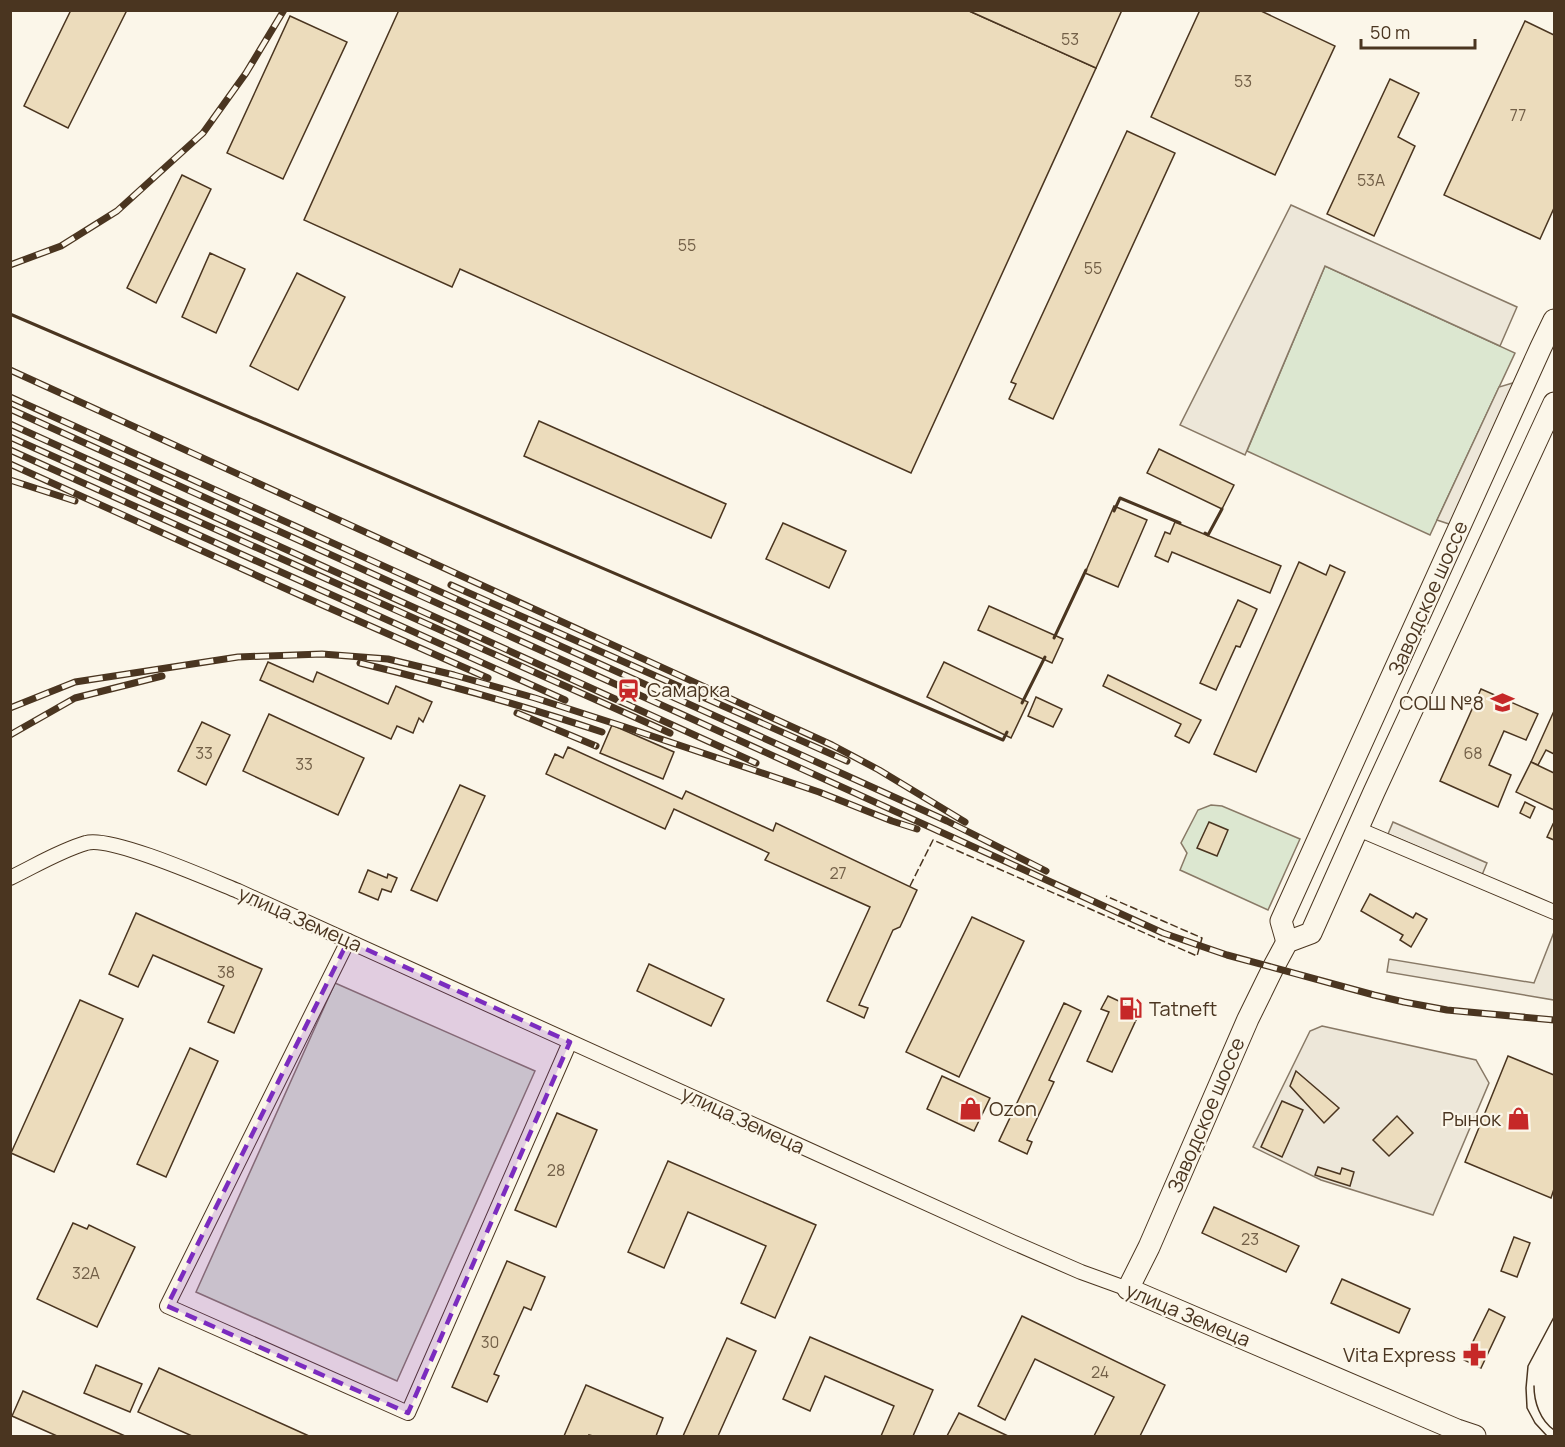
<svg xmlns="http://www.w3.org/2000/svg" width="1565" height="1447" font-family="Manrope,sans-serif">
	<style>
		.green { fill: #dce7d0; stroke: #887966; stroke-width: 1.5 }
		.parking { fill: #ede7d9; stroke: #887966; stroke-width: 1.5 }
		.building { fill: #ecdcbc; stroke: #4a3520; stroke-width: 1.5 }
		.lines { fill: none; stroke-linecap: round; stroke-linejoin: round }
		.street-casing { stroke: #4a3520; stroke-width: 16 }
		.primary-casing { stroke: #4a3520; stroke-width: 23 }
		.street { stroke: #fbf6e9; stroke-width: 14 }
		.primary { stroke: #fbf6e9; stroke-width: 21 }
		.tram { stroke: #4a3520; stroke-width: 1.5 }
		.rail-casing { stroke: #4a3520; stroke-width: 7 }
		.rail { stroke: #fbf6e9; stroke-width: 4.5; stroke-dasharray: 14; stroke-linecap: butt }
		.fence { stroke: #4a3520; stroke-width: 1.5; stroke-dasharray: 8 3; stroke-linecap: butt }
		.wall { stroke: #4a3520; stroke-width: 3 }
		.marked { fill: #7b2cbf; fill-opacity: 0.2; stroke: #7b2cbf; stroke-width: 4.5; stroke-dasharray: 12 8; stroke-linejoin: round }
		.labels { text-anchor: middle; stroke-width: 4.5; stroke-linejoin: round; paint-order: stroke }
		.number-label { font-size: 16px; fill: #725f47 }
		.street-label { font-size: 20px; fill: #4a3520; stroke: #fbf6e9 }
		.poi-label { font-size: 20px; fill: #4a3520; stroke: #fbf6e9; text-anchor: start }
	</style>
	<rect width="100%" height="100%" fill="#fbf6e9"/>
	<g class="green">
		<path d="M1325 266 1515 353 1430 535 1247 451Z"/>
		<path d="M1211 805 1222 806 1300 839 1268 910 1180 870 1187 853 1181 843 1198 810Z"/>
		<path d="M335 983 535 1071 397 1381 196 1292Z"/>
	</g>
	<g class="parking">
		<path d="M1291 205 1517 307 1500 346 1325 266 1245 455 1180 425Z"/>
		<path d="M1516 382 1452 525 1437 520 1499 387Z"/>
		<path d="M1393 822 1487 863 1482 875 1388 834Z"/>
		<path d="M1554 932V1000L1387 972 1389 959 1534 983Z"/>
		<path d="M1322 1026 1476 1060 1489 1083 1433 1215 1321 1180 1253 1147 1310 1031Z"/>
	</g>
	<g class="building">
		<path d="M71 10H127L68 128 24 106Z"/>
		<path d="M399 10H967L1096 68 911 473 460 269 452 287 304 220Z"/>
		<path d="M967 10H1122L1096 68Z"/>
		<path d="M1200 10H1259L1335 46 1275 175 1151 117Z"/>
		<path d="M290 16 347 42 283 179 227 153Z"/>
		<path d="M1525 21 1554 35V208L1540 239 1444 195Z"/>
		<path d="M1390 79 1419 93 1398 137 1415 146 1374 236 1327 214Z"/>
		<path d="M1127 131 1175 153 1053 419 1009 399 1016 384 1011 382Z"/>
		<path d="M182 175 211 189 156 303 127 288Z"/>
		<path d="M210 253 245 269 216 333 182 317Z"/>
		<path d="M297 273 345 297 298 390 250 366Z"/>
		<path d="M539 421 726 504 711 538 524 456Z"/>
		<path d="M1159 449 1234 485 1222 509 1147 473Z"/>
		<path d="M1114 506 1147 520 1118 587 1085 573Z"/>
		<path d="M1175 522 1281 566 1270 593 1172 552 1168 562 1155 556 1165 532 1170 534Z"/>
		<path d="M783 523 846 551 829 588 766 559Z"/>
		<path d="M1299 562 1326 575 1330 565 1345 572 1256 772 1214 754Z"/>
		<path d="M1238 600 1257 609 1240 647 1236 646 1216 690 1200 683Z"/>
		<path d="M989 606 1063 639 1052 663 978 630Z"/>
		<path d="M268 662 313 682 317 672 388 704 396 686 432 702 423 722 419 718 413 733 397 726 391 739 260 680Z"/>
		<path d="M944 662 1028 702 1011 738 927 697Z"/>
		<path d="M1108 675 1201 720 1189 743 1175 736 1181 724 1103 686Z"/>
		<path d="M1481 689 1538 714 1526 740 1504 731 1489 765 1511 775 1498 807 1440 781Z"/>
		<path d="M1036 697 1062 709 1053 727 1028 716Z"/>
		<path d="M1554 711V754L1546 750 1538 765 1531 762Z"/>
		<path d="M269 714 364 758 338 815 243 771Z"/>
		<path d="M202 722 230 735 206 785 178 771Z"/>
		<path d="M612 725 674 752 663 779 600 753Z"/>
		<path d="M568 747 682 799 686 791 773 831 776 823 917 890 900 927 893 930 859 1005 868 1008 864 1018 827 1001 870 907 765 860 769 853 674 809 665 829 546 774 555 754 563 758Z"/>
		<path d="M1531 762 1554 773V810L1516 792Z"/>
		<path d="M460 785 485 796 437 901 411 890Z"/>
		<path d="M1525 802 1535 807 1530 818 1520 813Z"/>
		<path d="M1209 822 1228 830 1217 856 1197 848Z"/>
		<path d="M1553 824 1554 825V840L1547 837Z"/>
		<path d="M368 870 387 878 388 874 397 878 391 892 382 889 378 900 359 892Z"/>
		<path d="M1370 894 1413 918 1416 913 1427 919 1411 947 1400 940 1403 935 1361 911Z"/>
		<path d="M136 913 262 969 234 1033 208 1022 224 986 153 955 138 987 109 974Z"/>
		<path d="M972 917 1024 941 959 1077 906 1052Z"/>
		<path d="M649 964 724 999 711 1026 637 991Z"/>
		<path d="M1108 996 1134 1008 1130 1017 1136 1020 1112 1072 1087 1061 1109 1012 1101 1009Z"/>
		<path d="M80 1000 123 1019 54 1172 11 1153Z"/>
		<path d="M1064 1003 1081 1011 1049 1080 1054 1082 1027 1140 1032 1142 1027 1154 999 1141Z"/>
		<path d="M190 1048 218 1061 166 1177 137 1164Z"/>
		<path d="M1508 1056 1554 1075V1189L1551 1198 1465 1162Z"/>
		<path d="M1296 1071 1339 1108 1324 1123 1290 1086Z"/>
		<path d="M942 1076 990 1098 974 1131 927 1109Z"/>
		<path d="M1282 1101 1303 1110 1282 1157 1261 1147Z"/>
		<path d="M557 1113 597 1130 556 1227 515 1210Z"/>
		<path d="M1397 1116 1413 1133 1389 1156 1373 1140Z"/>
		<path d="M668 1161 816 1225 775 1318 741 1303 766 1246 688 1212 664 1268 628 1252Z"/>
		<path d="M1318 1167 1340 1174 1342 1168 1354 1172 1350 1186 1315 1175Z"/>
		<path d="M1214 1207 1299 1246 1286 1272 1202 1233Z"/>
		<path d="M73 1223 87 1229 89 1225 135 1247 97 1327 37 1299Z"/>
		<path d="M1514 1237 1530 1243 1517 1277 1501 1271Z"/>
		<path d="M507 1261 545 1277 531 1310 524 1307 494 1374 499 1376 487 1402 452 1387Z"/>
		<path d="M1342 1279 1410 1309 1399 1333 1331 1303Z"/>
		<path d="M1489 1309 1505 1317 1481 1368 1464 1360Z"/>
		<path d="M1022 1316 1165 1385 1140 1436H1094L1114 1397 1035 1359 1005 1420 978 1406Z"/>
		<path d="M810 1337 933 1390 913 1436H881L894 1406 825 1376 810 1411 783 1399Z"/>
		<path d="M727 1338 756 1351 718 1436H683Z"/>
		<path d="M96 1365 142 1384 130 1412 84 1393Z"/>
		<path d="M159 1368 309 1436H192L138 1412Z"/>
		<path d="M586 1385 663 1418 656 1436H593L589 1435V1436H564Z"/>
		<path d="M23 1391 125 1436H57L12 1416Z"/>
		<path d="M959 1413 1008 1436H947Z"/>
	</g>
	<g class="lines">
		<defs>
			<g id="street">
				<path d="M1358 829 1554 912"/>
				<path d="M10 878C35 866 59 851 86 843 110 835 211 880 238 891L1012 1242 1081 1272 1128 1289"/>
				<path d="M348 941 167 1306 408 1413 570 1042"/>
			</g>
			<g id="primary">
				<path d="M1287 942 1281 921 1541 347 1554 320"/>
				<path d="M1475 1436 1457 1430 1128 1289 1149 1247 1248 1019 1273 968 1287 942 1311 933 1374 792 1554 403"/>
			</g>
		</defs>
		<use href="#street" class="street-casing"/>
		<use href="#primary" class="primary-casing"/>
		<use href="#street" class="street"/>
		<use href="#primary" class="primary"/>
		<g class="tram">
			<path d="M1534 1386C1534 1402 1540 1420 1554 1430"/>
			<path d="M1547 1436 1535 1423 1527 1408 1526 1388 1528 1366 1554 1317"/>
		</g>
		<defs>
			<g id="rail">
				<path d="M10 265 61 246 117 211 203 133 246 73 284 10"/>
				<path d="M10 370 832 745 879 770 965 822"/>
				<path d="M10 397 947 821 1046 871"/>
				<path d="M10 409 1163 933 1227 955 1374 995 1404 1002 1447 1010 1554 1020"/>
				<path d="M10 424 756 763"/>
				<path d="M10 437 670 733"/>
				<path d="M10 450 565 700"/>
				<path d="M10 464 302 596 488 678"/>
				<path d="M10 480 75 501"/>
				<path d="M451 585 847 761"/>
				<path d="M360 663C442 683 522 705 602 732"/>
				<path d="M10 708 75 682 238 657 322 654 388 659 454 675 535 698 622 726 819 792 892 821 917 829"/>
				<path d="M517 713 596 746"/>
				<path d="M10 735 75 698 162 676"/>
			</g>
		</defs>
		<use href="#rail" class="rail-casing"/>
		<use href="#rail" class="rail"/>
		<path class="fence" d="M910 886 933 840 1197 956 1202 938 1106 896"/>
		<g class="wall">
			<path d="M10 314 1003 740 1007 732"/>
			<path d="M1114 511 1120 498 1180 523"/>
			<path d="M1205 533 1208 535 1222 509"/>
			<path d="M1054 638 1086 570"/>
			<path d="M1022 703 1045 657"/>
		</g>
	</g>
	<path class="marked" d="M348 941 570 1042 408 1413 167 1306Z"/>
	<defs>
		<symbol id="station-bare" viewBox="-9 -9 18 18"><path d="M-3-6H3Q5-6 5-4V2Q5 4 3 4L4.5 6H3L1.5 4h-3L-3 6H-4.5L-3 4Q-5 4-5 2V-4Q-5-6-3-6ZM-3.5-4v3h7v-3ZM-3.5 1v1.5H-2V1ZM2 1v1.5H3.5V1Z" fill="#c62828" stroke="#fbf6e9" stroke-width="2.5" paint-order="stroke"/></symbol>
		<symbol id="school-bare" viewBox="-9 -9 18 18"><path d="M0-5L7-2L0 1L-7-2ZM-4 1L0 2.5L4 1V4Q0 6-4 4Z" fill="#c62828" stroke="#fbf6e9" stroke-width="2.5" paint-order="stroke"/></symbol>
		<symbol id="fuel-bare" viewBox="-9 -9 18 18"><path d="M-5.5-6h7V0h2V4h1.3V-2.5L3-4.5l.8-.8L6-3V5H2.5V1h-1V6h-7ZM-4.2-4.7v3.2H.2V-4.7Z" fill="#c62828" stroke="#fbf6e9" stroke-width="2.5" paint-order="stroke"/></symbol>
		<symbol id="shop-bare" viewBox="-9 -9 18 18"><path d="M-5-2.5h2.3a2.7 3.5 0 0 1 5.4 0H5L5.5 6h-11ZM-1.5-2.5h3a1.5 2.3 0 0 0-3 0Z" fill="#c62828" stroke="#fbf6e9" stroke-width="2.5" paint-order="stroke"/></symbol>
		<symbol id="pharmacy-bare" viewBox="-9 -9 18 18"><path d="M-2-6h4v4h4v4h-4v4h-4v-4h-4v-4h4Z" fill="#c62828" stroke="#fbf6e9" stroke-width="2.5" paint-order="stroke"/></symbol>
	</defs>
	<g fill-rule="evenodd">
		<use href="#station-bare" x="612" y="674" width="33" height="33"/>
		<use href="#school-bare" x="1486" y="686" width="33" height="33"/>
		<use href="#fuel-bare" x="1114" y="992" width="33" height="33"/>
		<use href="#shop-bare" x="954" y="1092" width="33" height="33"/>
		<use href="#shop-bare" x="1502" y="1102" width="33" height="33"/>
		<use href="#pharmacy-bare" x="1458" y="1338" width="33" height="33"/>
	</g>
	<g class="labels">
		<g class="number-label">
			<text x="1070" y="45">53</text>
			<text x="1243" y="87">53</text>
			<text x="1518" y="121">77</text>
			<text x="1371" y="186">53А</text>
			<text x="687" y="251">55</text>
			<text x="1093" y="274">55</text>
			<text x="204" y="759">33</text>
			<text x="1473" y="759">68</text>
			<text x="304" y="770">33</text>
			<text x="838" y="879">27</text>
			<text x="226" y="978">38</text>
			<text x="556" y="1176">28</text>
			<text x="1250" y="1245">23</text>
			<text x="86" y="1279">32А</text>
			<text x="490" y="1348">30</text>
			<text x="1100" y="1378">24</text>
		</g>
		<g class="street-label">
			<text transform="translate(1428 598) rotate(-66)" y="7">Заводское шоссе</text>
			<text transform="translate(300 919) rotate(24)" y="7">улица Земеца</text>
			<text transform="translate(1206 1115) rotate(-67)" y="7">Заводское шоссе</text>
			<text transform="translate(743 1120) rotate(25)" y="7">улица Земеца</text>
			<text transform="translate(1188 1315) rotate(23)" y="7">улица Земеца</text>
		</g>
		<g class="poi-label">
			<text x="647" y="697">Самарка</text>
			<text x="1484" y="710" text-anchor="end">СОШ №8</text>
			<text x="1149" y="1016">Tatneft</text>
			<text x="989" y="1116">Ozon</text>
			<text x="1501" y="1126" text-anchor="end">Рынок</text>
			<text x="1456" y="1362" text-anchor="end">Vita Express</text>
		</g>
	</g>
	<rect width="1565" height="1447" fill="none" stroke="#4a3520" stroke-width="24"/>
	<path d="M1361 39v9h114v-9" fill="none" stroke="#4a3520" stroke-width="3"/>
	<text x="1370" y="39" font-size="18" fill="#4a3520" stroke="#fbf6e9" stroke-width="4.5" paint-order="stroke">50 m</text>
</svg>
